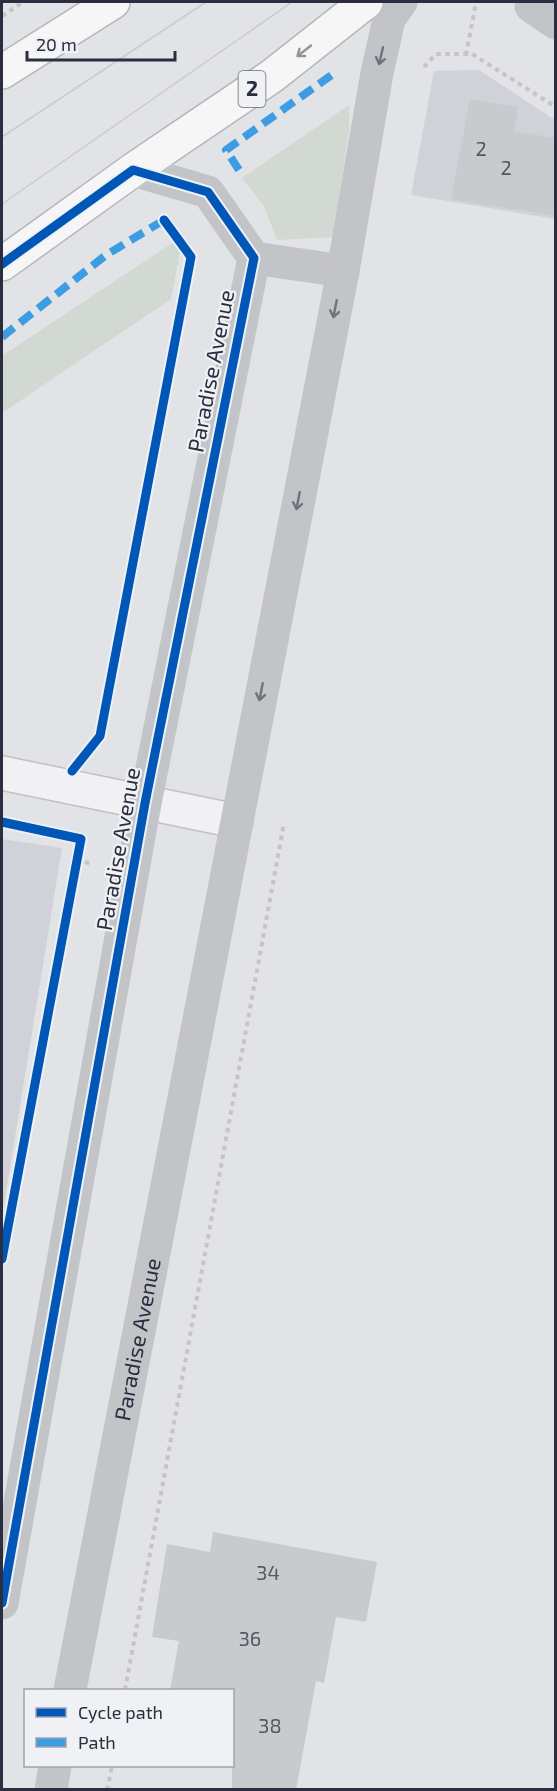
<svg xmlns="http://www.w3.org/2000/svg" width="557" height="1791" font-family="'Exo 2',sans-serif">
	<style>
		.built { fill: #d1d2d9 }
		.green { fill: #d1d9d2 }
		.building { fill: #c8cacd }
		.lines { fill: none; stroke-linecap: round; stroke-linejoin: round }
		.street-casing { stroke: #c0c1c4; stroke-width: 36 }
		.highway-casing { stroke: #b4b6ba; stroke-width: 36 }
		.path { stroke: #c4c4c9; stroke-width: 4; stroke-dasharray: 4.5 4.5; stroke-linecap: butt }
		.street { stroke: #f1f1f3; stroke-width: 33 }
		.secondary { stroke: #c3c4c8; stroke-width: 33 }
		.highway { stroke: #f6f6f6; stroke-width: 33 }
		.tram { stroke: #cacbce; stroke-width: 1.5 }
		.quiet { stroke: #3d9de3; stroke-width: 8; stroke-dasharray: 15 8; stroke-linecap: butt }
		.cycleway-casing { stroke: #f0f1f5; stroke-width: 13 }
		.cycleway { stroke: #0057b8; stroke-width: 9 }
		.oneway { stroke: #90929a }
		.oneway2 { stroke: #6f727c }
		.labels { text-anchor: middle; stroke-width: 4.5; stroke-linejoin: round; paint-order: stroke }
		.number-label { font-size: 20px; fill: #545663 }
		.shield { fill: #f0f1f5; stroke: #666875; stroke-width: 1.5 }
		.shield-label { font-size: 21px; font-weight: bold; fill: #2b2e3e }
		.street-label { font-size: 22px; fill: #2b2e3e; stroke: #f0f1f5 }
	</style>
	<rect width="100%" height="100%" fill="#e2e3e6"/>
	<g class="built">
		<path d="M479 70 555 120V219L411 195 434 71Z"/>
		<path d="M2 839 62 848 2 1217Z"/>
	</g>
	<g class="green">
		<path d="M349 105V130L333 237 277 240 264 206 242 178Z"/>
		<path d="M183 236 171 299 2 413V356Z"/>
	</g>
	<g class="building">
		<path d="M470 99 518 107 514 131 555 138V216L451 199Z"/>
		<path d="M213 1532 377 1562 366 1622 336 1617 324 1683 316 1681 296 1790H232V1690H170L179 1641 152 1637 167 1544 210 1552Z"/>
	</g>
	<g class="lines">
		<defs>
			<path id="street" d="M2 773 236 821"/>
			<g id="highway">
				<path d="M2 72 113 2"/>
				<path d="M2 264 133 170 272 76 366 2"/>
			</g>
		</defs>
		<use href="#street" class="street-casing"/>
		<use href="#highway" class="highway-casing"/>
		<g class="path">
			<path d="M2 16 23 2"/>
			<path d="M466 55 476 2"/>
			<path d="M424 67 436 54H472L556 107"/>
			<path d="M91 747 100 736 191 257 168 225"/>
			<path d="M2 822 81 839 11 1204"/>
			<path d="M76 861 90 863"/>
			<path d="M125 1690 284 823"/>
			<path d="M107 1790 112 1766"/>
		</g>
		<use href="#street" class="street"/>
		<g class="secondary">
			<path d="M531 6 556 23"/>
			<path d="M254 258 343 271"/>
			<path d="M2 1603 145 803 254 258 208 192 133 170"/>
			<path id="s1" d="M70 1690 343 271 377 73 389 19 401 2"/>
			<path d="M51 1790 55 1766"/>
		</g>
		<use href="#highway" class="highway"/>
		<g class="tram">
			<path d="M2 137 206 2"/>
			<path d="M2 204 292 2"/>
		</g>
		<g class="quiet">
			<path d="M239 170 226 150 333 74"/>
			<path d="M2 337 106 255 164 220"/>
		</g>
		<defs>
			<g id="cycleway">
				<path d="M2 264 133 170 208 192 254 258 145 803 2 1603"/>
				<path d="M72 771 100 736 191 257 164 220"/>
				<path d="M2 822 81 839 2 1259"/>
			</g>
		</defs>
		<use href="#cycleway" class="cycleway-casing"/>
		<use href="#cycleway" class="cycleway"/>
	</g>
	<defs><path id="oneway-shaft" d="M-6 0H5M1.5-3L5.5 0L1.5 3" fill="none" stroke-width="1.6" stroke-linecap="round" stroke-linejoin="round" transform="scale(1.5)"/></defs>
	<use class="oneway" href="#oneway-shaft" transform="translate(304 51) rotate(142)"/>
	<g class="oneway2">
		<use href="#oneway-shaft" transform="translate(381 56) rotate(103)"/>
		<use href="#oneway-shaft" transform="translate(335 309) rotate(101)"/>
		<use href="#oneway-shaft" transform="translate(298 501) rotate(101)"/>
		<use href="#oneway-shaft" transform="translate(261 692) rotate(101)"/>
	</g>
	<g class="labels">
		<g class="number-label">
			<text x="481" y="156">2</text>
			<text x="506" y="175">2</text>
			<text x="268" y="1580">34</text>
			<text x="250" y="1646">36</text>
			<text x="270" y="1733">38</text>
		</g>
		<rect class="shield" x="238.5" y="71" width="27" height="36" rx="4.5"/>
		<g class="shield-label">
			<text x="252" y="96">2</text>
		</g>
		<g class="street-label">
			<text transform="translate(211 371) rotate(-79)" y="8">Paradise Avenue</text>
			<text transform="translate(118 849) rotate(-80)" y="8">Paradise Avenue</text>
			<text dy="8" stroke="none"><textPath href="#s1" startOffset="357">Paradise Avenue</textPath></text>
		</g>
	</g>
	<rect width="557" height="1791" fill="none" stroke="#2b2e3e" stroke-width="6"/>
	<rect x="24" y="1689" width="210" height="78" fill="#f0f1f5" stroke="#a1a3ac" stroke-width="1.5"/>
	<rect x="36" y="1708" width="30" height="9" fill="#0057b8" stroke="#a1a3ac" stroke-width="1.5"/>
	<text x="78" y="1719" font-size="18" fill="#2b2e3e">Cycle path</text>
	<rect x="36" y="1738" width="30" height="9" fill="#3d9de3" stroke="#a1a3ac" stroke-width="1.5"/>
	<text x="78" y="1749" font-size="18" fill="#2b2e3e">Path</text>
	<path d="M27 51v9h148v-9" fill="none" stroke="#2b2e3e" stroke-width="3"/>
	<text x="36" y="51" font-size="18" fill="#2b2e3e" stroke="#f0f1f5" stroke-width="4.5" paint-order="stroke">20 m</text>
</svg>
